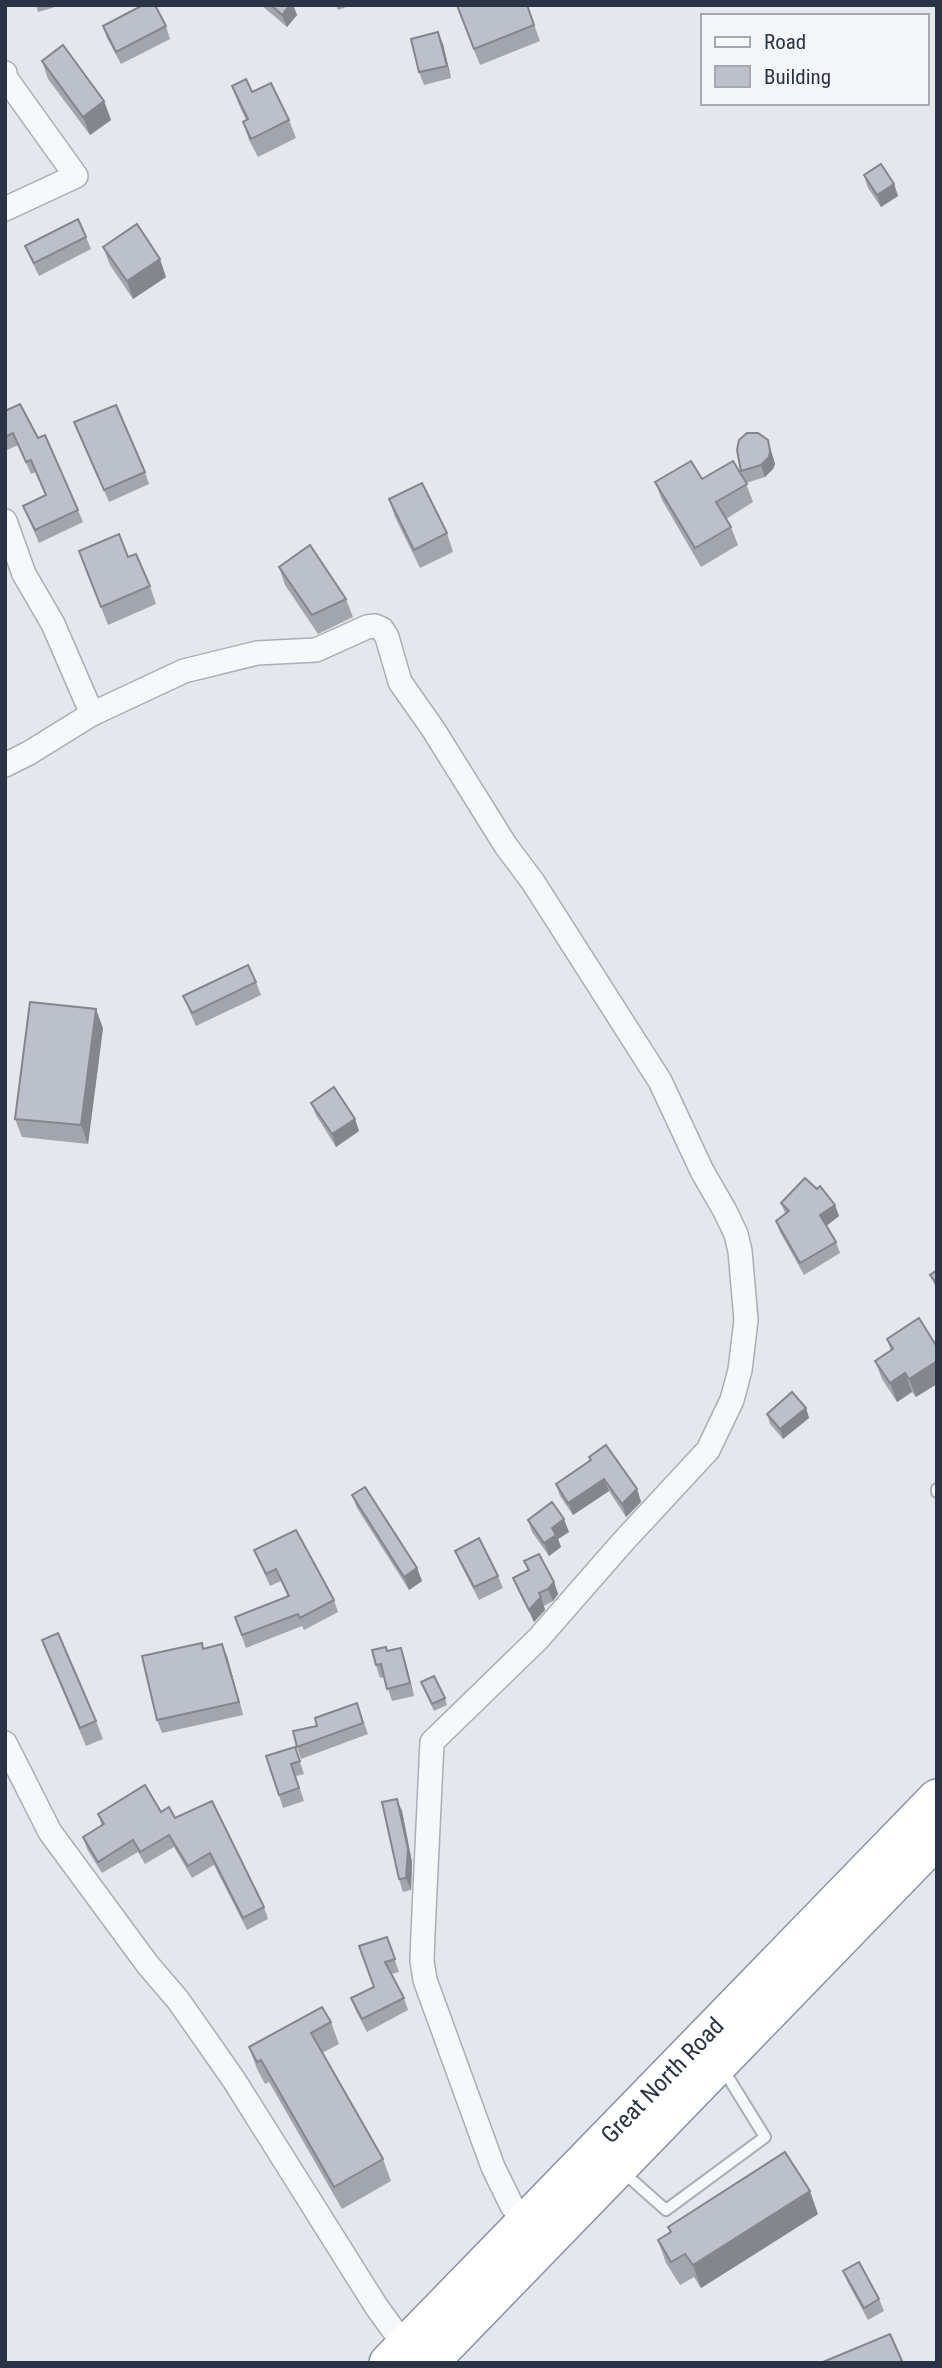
<svg xmlns="http://www.w3.org/2000/svg" width="942" height="2368" font-family="'Roboto Condensed',sans-serif">
	<style>
		.lines { fill: none; stroke-linecap: round; stroke-linejoin: round }
		.service-casing { stroke: #a9aeb7; stroke-width: 14 }
		.minor-casing { stroke: #a9aeb7; stroke-width: 26 }
		.trunk-casing { stroke: #8b94a3; stroke-width: 40 }
		.service { stroke: #f7f8fa; stroke-width: 10 }
		.minor { stroke: #f7f8fa; stroke-width: 23 }
		.trunk { stroke: #fff; stroke-width: 37 }
		.wall { fill: #a1a5ae }
		.shaded-wall { fill: #83868d }
		.building { fill: #bbc0ca; stroke: #83868d; stroke-width: 2 }
		.labels { text-anchor: middle; stroke-width: 7; stroke-linejoin: round; paint-order: stroke }
		.street-label { font-size: 24px; fill: #2b3445; stroke: #f4f6f9 }
	</style>
	<rect width="100%" height="100%" fill="#e4e7ec"/>
	<g class="lines">
		<defs>
			<g id="service">
				<path d="M937 1489V1492"/>
				<path d="M623 2172 666 2210 765 2137 723 2069"/>
			</g>
			<g id="minor">
				<path d="M5 73V77L76 176 5 209"/>
				<path d="M5 521 24 574 53 624 92 714"/>
				<path d="M5 765 29 753 92 714 184 671 257 653 316 650 367 627 375 626 382 629 387 637 400 682 433 729 506 846 533 882 660 1081 702 1171 725 1211 736 1234 740 1251 746 1320 740 1370 732 1400 708 1450 621 1544 538 1639 432 1742 423 1933 422 1961 425 1980 493 2167 512 2206 527 2219"/>
				<path d="M5 1743 50 1832 148 1965 178 2000 234 2080 376 2306 405 2346"/>
			</g>
			<g id="trunk">
				<path id="s1" d="M388 2363 937 1798"/>
				<path d="M429 2363 937 1839"/>
			</g>
		</defs>
		<use href="#service" class="service-casing"/>
		<use href="#minor" class="minor-casing"/>
		<use href="#trunk" class="trunk-casing"/>
		<use href="#service" class="service"/>
		<use href="#minor" class="minor"/>
		<use href="#trunk" class="trunk"/>
	</g>
	<g class="wall">
		<path d="M36 5H62L38 12Z"/>
		<path d="M261 5H293L297 15 287 27Z"/>
		<path d="M336 5H352L338 10Z"/>
		<path d="M456 5H527L540 41 480 65Z"/>
		<path d="M103 26H166L170 39 121 64 107 38Z"/>
		<path d="M443 44 451 78 424 85 419 72Z"/>
		<path d="M42 61 104 101 111 120 90 135 48 79Z"/>
		<path d="M232 86 252 92 289 120 296 138 258 157 249 140 243 122 246 120 239 105Z"/>
		<path d="M864 175 894 184 898 196 881 207 868 188Z"/>
		<path d="M86 237 91 249 39 276 30 258 25 246Z"/>
		<path d="M103 247 166 277 133 299 110 265Z"/>
		<path d="M5 411 38 438 78 510 83 522 39 543 23 506 46 495 36 472 31 474 18 445 5 451Z"/>
		<path d="M74 422 145 472 149 484 109 502Z"/>
		<path d="M768 440 775 464 773 469 765 477 746 483 753 502 726 519 731 527 738 545 701 567 662 500 655 482 743 478 741 471Z"/>
		<path d="M389 499 447 533 453 552 420 568 395 517Z"/>
		<path d="M79 551 128 557 150 586 156 604 108 625Z"/>
		<path d="M279 567 346 599 353 617 318 634 285 585Z"/>
		<path d="M256 982 261 995 196 1026 183 996Z"/>
		<path d="M103 1028 88 1144 22 1137 15 1119Z"/>
		<path d="M311 1103 355 1119 359 1131 336 1147 316 1115Z"/>
		<path d="M781 1203 835 1205 839 1216 826 1226 836 1242 840 1253 804 1275 780 1232 776 1221 785 1213Z"/>
		<path d="M937 1270V1290L930 1275Z"/>
		<path d="M919 1318 916 1397 912 1392 897 1402 882 1379 875 1361 891 1351 887 1339Z"/>
		<path d="M806 1408 809 1418 783 1439 770 1424 767 1414Z"/>
		<path d="M589 1457 637 1489 641 1502 626 1517 609 1491 573 1515 560 1496 556 1484 591 1460Z"/>
		<path d="M352 1495 417 1568 422 1581 409 1590 357 1508Z"/>
		<path d="M528 1520 569 1532 558 1539 561 1547 549 1556 532 1532Z"/>
		<path d="M254 1550 334 1600 338 1612 304 1630 302 1626 246 1648 235 1617 288 1597 281 1581 270 1586Z"/>
		<path d="M455 1551 498 1576 503 1588 479 1600 460 1563Z"/>
		<path d="M524 1561 554 1582 558 1594 553 1601 544 1606 545 1610 534 1622 518 1590 513 1578 528 1571Z"/>
		<path d="M42 1640 96 1721 103 1739 86 1746 49 1658Z"/>
		<path d="M401 1648 405 1660 414 1696 392 1701 384 1677 380 1678 376 1665 388 1651Z"/>
		<path d="M204 1649 227 1656 243 1715 162 1733 157 1720Z"/>
		<path d="M421 1682 445 1698 447 1705 434 1711Z"/>
		<path d="M357 1703 368 1734 301 1759 297 1747 317 1726Z"/>
		<path d="M295 1747 304 1774 296 1776 304 1801 283 1808 279 1795Z"/>
		<path d="M402 1811 412 1862 411 1890 403 1892 399 1879Z"/>
		<path d="M161 1812 175 1818 264 1907 268 1919 247 1930 214 1865 192 1878 174 1847 145 1864 138 1852 102 1873 87 1849 83 1837 102 1826 98 1814Z"/>
		<path d="M387 1937 399 1972 391 1974 404 1998 408 2010 367 2032 356 2011 351 1998 374 1987Z"/>
		<path d="M331 2022 339 2044 322 2053 383 2159 391 2181 342 2209 269 2082 265 2084 257 2069 249 2047Z"/>
		<path d="M818 2214 701 2288 694 2277 680 2285 666 2263 658 2240 670 2232 668 2227Z"/>
		<path d="M843 2271 879 2299 884 2311 868 2320 848 2283Z"/>
	</g>
	<g class="shaded-wall">
		<path d="M290 5H293L297 15 287 27 282 15Z"/>
		<path d="M438 32 443 44 451 78 447 66Z"/>
		<path d="M104 101 111 120 90 135 83 117Z"/>
		<path d="M894 184 898 196 881 207 877 195Z"/>
		<path d="M160 259 166 277 133 299 127 281Z"/>
		<path d="M768 440 775 464 773 469 765 477 761 465Z"/>
		<path d="M96 1009 103 1028 88 1144 81 1125Z"/>
		<path d="M355 1119 359 1131 336 1147 332 1134Z"/>
		<path d="M835 1205 839 1216 825 1227 820 1215Z"/>
		<path d="M937 1361V1384L916 1397 909 1379Z"/>
		<path d="M905 1373 912 1392 897 1402 890 1383Z"/>
		<path d="M806 1408 809 1418 783 1439 780 1429Z"/>
		<path d="M604 1479 609 1491 573 1515 568 1503Z"/>
		<path d="M637 1489 641 1502 626 1517 622 1504Z"/>
		<path d="M564 1519 569 1532 558 1539 561 1547 549 1556 544 1543 552 1528Z"/>
		<path d="M417 1568 422 1581 409 1590 404 1577Z"/>
		<path d="M554 1582 558 1594 553 1601 548 1589Z"/>
		<path d="M541 1597 545 1610 534 1622 529 1610Z"/>
		<path d="M222 1644 227 1656 243 1715 239 1702Z"/>
		<path d="M401 1648 405 1660 414 1696 410 1683Z"/>
		<path d="M397 1799 402 1811 412 1862 411 1890 406 1878Z"/>
		<path d="M810 2191 818 2214 701 2288 693 2265Z"/>
	</g>
	<g class="building">
		<path d="M143 5H155L166 26 116 52 103 26Z"/>
		<path d="M271 5H290L282 15Z"/>
		<path d="M457 5H527L534 25 474 49Z"/>
		<path d="M438 32 447 66 419 72 411 39Z"/>
		<path d="M63 45 104 101 83 117 42 61Z"/>
		<path d="M246 79 252 92 271 83 289 120 251 139 243 122 248 119 232 86Z"/>
		<path d="M881 164 894 184 877 195 864 175Z"/>
		<path d="M78 219 86 237 34 263 25 246Z"/>
		<path d="M137 224 160 259 127 281 103 247Z"/>
		<path d="M20 404 38 438 45 435 78 510 35 530 23 506 46 495 31 460 26 462 13 433 5 437V411Z"/>
		<path d="M116 405 145 472 104 490 74 422Z"/>
		<path d="M747 433H758L768 440 770 451 769 457 761 465 741 471 737 450 739 440Z"/>
		<path d="M691 461 702 479 733 461 747 484 716 502 731 527 695 548 655 482Z"/>
		<path d="M422 483 447 533 414 550 389 499Z"/>
		<path d="M119 534 128 557 136 554 150 586 101 607 79 551Z"/>
		<path d="M310 545 346 599 312 615 279 567Z"/>
		<path d="M248 965 256 982 192 1013 183 996Z"/>
		<path d="M30 1002 96 1009 81 1125 15 1119Z"/>
		<path d="M334 1087 355 1119 332 1134 311 1103Z"/>
		<path d="M805 1178 817 1189 820 1186 835 1205 820 1215 836 1242 800 1263 776 1221 789 1211 781 1203Z"/>
		<path d="M937 1270V1284L930 1275Z"/>
		<path d="M919 1318 937 1347V1361L909 1379 905 1373 890 1383 875 1361 893 1349 887 1339Z"/>
		<path d="M792 1392 806 1408 780 1429 767 1414Z"/>
		<path d="M606 1445 637 1489 622 1504 604 1479 568 1503 556 1484 591 1460 589 1457Z"/>
		<path d="M365 1487 417 1568 404 1577 352 1495Z"/>
		<path d="M552 1502 564 1519 552 1528 556 1535 544 1543 528 1520Z"/>
		<path d="M296 1530 334 1600 300 1618 298 1614 242 1635 235 1617 289 1596 276 1569 266 1574 254 1550Z"/>
		<path d="M479 1538 498 1576 474 1587 455 1551Z"/>
		<path d="M539 1554 554 1582 548 1589 539 1593 541 1597 529 1610 513 1578 529 1570 524 1561Z"/>
		<path d="M58 1633 96 1721 80 1728 42 1640Z"/>
		<path d="M202 1643 203 1649 222 1644 239 1702 157 1720 142 1656Z"/>
		<path d="M386 1647 387 1651 401 1648 410 1683 387 1689 381 1664 376 1665 372 1650Z"/>
		<path d="M434 1676 445 1698 432 1704 421 1682Z"/>
		<path d="M357 1703 363 1723 297 1747 293 1731 317 1726 315 1718Z"/>
		<path d="M295 1747 300 1761 291 1764 299 1788 279 1795 266 1756Z"/>
		<path d="M145 1785 161 1812 169 1807 175 1818 212 1801 264 1907 243 1918 210 1853 188 1866 169 1835 140 1852 133 1840 98 1862 83 1837 104 1824 98 1814Z"/>
		<path d="M397 1799 408 1849 406 1878 399 1879 382 1802Z"/>
		<path d="M387 1937 395 1959 385 1962 404 1998 362 2019 351 1998 374 1987 359 1946Z"/>
		<path d="M322 2007 331 2022 311 2033 383 2159 334 2187 261 2060 257 2062 249 2047Z"/>
		<path d="M785 2152 810 2191 693 2265 685 2254 671 2262 658 2240 671 2232 668 2227Z"/>
		<path d="M859 2262 879 2299 864 2308 843 2271Z"/>
		<path d="M890 2334 902 2361 897 2363 823 2362Z"/>
	</g>
	<g class="labels">
		<g class="street-label">
			<text dy="8" stroke="none"><textPath href="#s1" startOffset="394">Great North Road</textPath></text>
		</g>
	</g>
	<rect width="942" height="2368" fill="none" stroke="#2b3445" stroke-width="14"/>
	<rect x="701" y="14" width="228" height="91" fill="#f4f6f9" stroke="#a4a8b1" stroke-width="2"/>
	<rect x="715" y="37" width="35" height="10" fill="#f7f8fa" stroke="#a4a8b1" stroke-width="2"/>
	<text x="764" y="49" font-size="21" fill="#2b3445">Road</text>
	<rect x="715" y="66" width="35" height="21" fill="#bbc0ca" stroke="#a4a8b1" stroke-width="2"/>
	<text x="764" y="84" font-size="21" fill="#2b3445">Building</text>
</svg>
